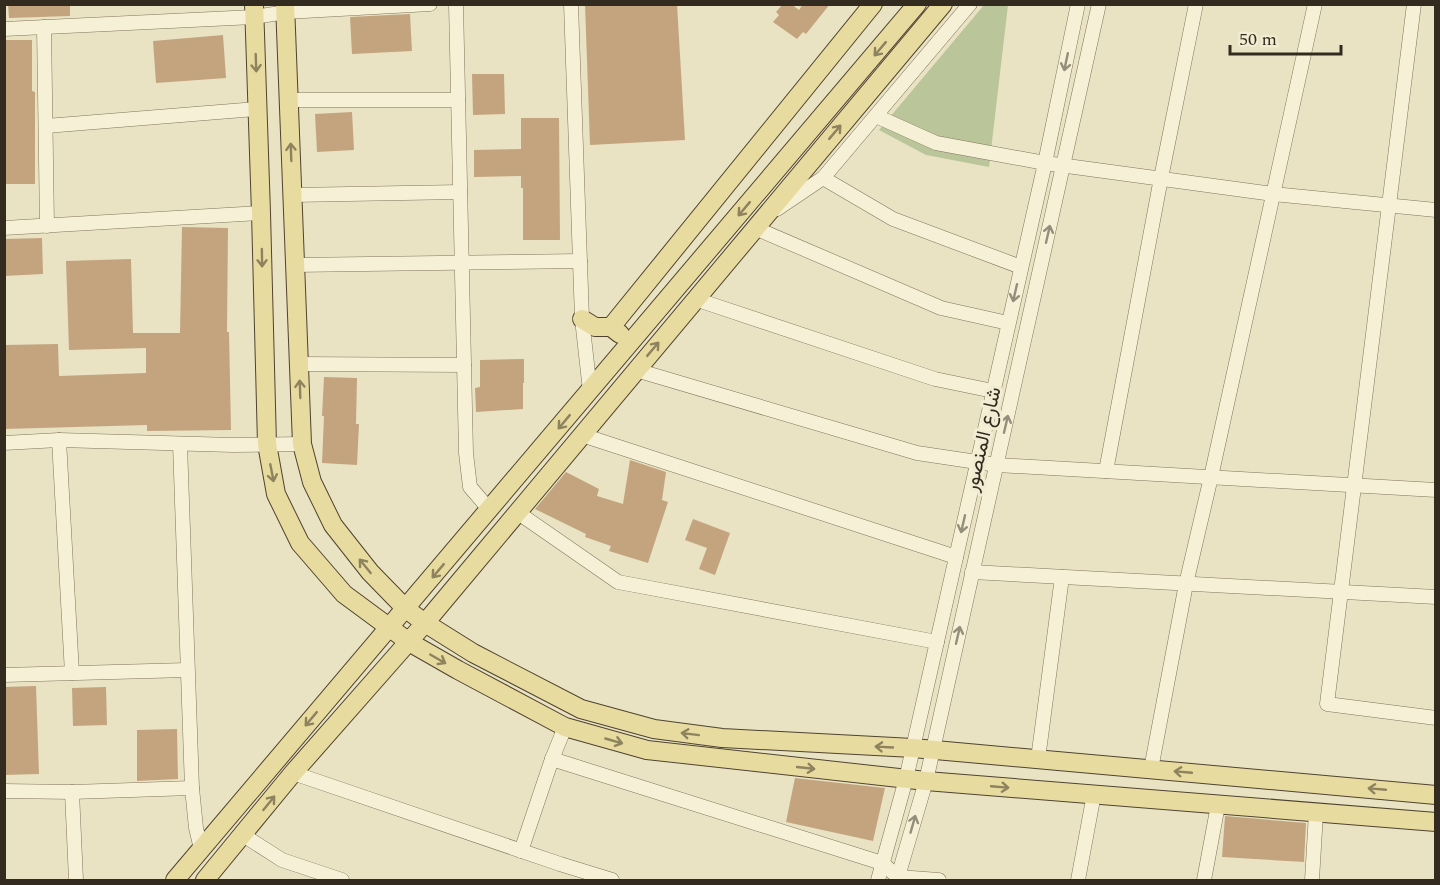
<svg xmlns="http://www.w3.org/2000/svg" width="1440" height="885" font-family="Spectral,Vazirmatn,serif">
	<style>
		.green { fill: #bac599 }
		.building { fill: #c3a47e }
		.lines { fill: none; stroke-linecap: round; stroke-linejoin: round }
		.minor-casing { stroke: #81755c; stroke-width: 15 }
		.major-casing { stroke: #4f4330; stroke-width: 20 }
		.minor { stroke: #f5f0d6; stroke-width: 14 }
		.major { stroke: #e8db9f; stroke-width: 18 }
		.oneway { stroke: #8e835f }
		.oneway2 { stroke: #948e7a }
		.labels { text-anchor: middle; stroke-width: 6; stroke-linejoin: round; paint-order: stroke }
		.street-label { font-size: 20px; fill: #332b1f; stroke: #f1ecd2 }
	</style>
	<rect width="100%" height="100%" fill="#e9e3c4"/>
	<path class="green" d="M984 5H1008L989 167 926 155 879 130Z"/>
	<g class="building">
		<path d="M8 4H70V16L9 18Z"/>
		<path d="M585 4H677L685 140 590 145Z"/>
		<path d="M783 4H791L799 10 803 4H830L806 34 803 32 797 39 773 22 779 15 776 12Z"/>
		<path d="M410 14 412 51 352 54 350 17Z"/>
		<path d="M223 35 226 78 156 83 153 41Z"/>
		<path d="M4 40H32V91L35 92V184H4Z"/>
		<path d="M472 74H504L505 114 473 115Z"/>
		<path d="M352 112 354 150 317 152 315 114Z"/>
		<path d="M521 118H559L560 240H523V188H521V176L474 177V150L521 149Z"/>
		<path d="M182 227 228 228 227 332H229L231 430 147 431V425L4 429V345L58 344 59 376 146 373V348L69 350 66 261 131 259 133 333H180Z"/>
		<path d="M42 238 43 274 4 276V239Z"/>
		<path d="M524 359V383H523V409L476 412 475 388 480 387V360Z"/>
		<path d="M324 377 357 378 356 424H359L357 465 322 463 324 416H322Z"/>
		<path d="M630 460 666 472 662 500 668 502 648 563 609 551 611 546 585 537 586 534 535 509 566 472 599 489 597 496 623 504Z"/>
		<path d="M693 519 730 533 715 575 699 569 707 548 685 540Z"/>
		<path d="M36 686 39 774 4 775V687Z"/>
		<path d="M106 687 107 725 73 726 72 688Z"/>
		<path d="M177 729 178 779 137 781V730Z"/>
		<path d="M795 778 885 788 873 841 786 822Z"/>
		<path d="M1225 816 1306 823 1304 862 1222 857Z"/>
	</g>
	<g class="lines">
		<defs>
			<g id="minor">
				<path d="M456 4 466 453 470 487 489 509"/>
				<path d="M571 4 582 319 590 391"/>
				<path d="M1414 4 1327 704 1436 718"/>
				<path d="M44 27 47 226"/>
				<path d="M4 29 254 17 286 12 430 4"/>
				<path d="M289 100H458"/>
				<path d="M876 116 936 143 1045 163 1273 194 1436 210"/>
				<path d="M46 126 257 109"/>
				<path d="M823 178 893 219 1021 267"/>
				<path d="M293 195 460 192"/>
				<path d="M777 209 823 178 970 4"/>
				<path d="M4 228 261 213"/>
				<path d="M755 228 941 308 1008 323"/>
				<path d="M295 265 580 261"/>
				<path d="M695 299 935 379 993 391"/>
				<path d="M299 364 464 365"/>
				<path d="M636 370 917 453 997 465 1436 490"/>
				<path d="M582 435 956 557"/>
				<path d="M59 440 72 673"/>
				<path d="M4 443 59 440 233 445 302 444"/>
				<path d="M180 444 192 788 196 828 201 849"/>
				<path d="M1106 471 1161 178 1196 4"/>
				<path d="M517 512 618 582 937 642"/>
				<path d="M972 572 1436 597"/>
				<path d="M4 675 187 670"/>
				<path d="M552 759 882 863 898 877 939 880"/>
				<path d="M1038 759 1062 577"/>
				<path d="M1151 769 1186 584 1211 477 1315 4"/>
				<path d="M293 773 560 864 612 880"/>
				<path d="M4 791 72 792 192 788"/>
				<path d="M72 792 76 880"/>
				<path d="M243 835 282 860 342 880"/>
				<path d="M521 851 552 759 565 727"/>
				<path d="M878 880 906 779 1045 163 1078 4"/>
				<path d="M897 880 926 781 1099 4"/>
				<path d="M1078 880 1094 794"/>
				<path d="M1204 880 1218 805"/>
				<path d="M1312 880 1316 813"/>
			</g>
			<g id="major">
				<path d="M254 4 261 213 267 444 276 494 300 543 344 594 409 642 458 670 565 727 647 750 926 781 1436 822"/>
				<path d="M285 4 302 444 312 482 333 525 370 572 406 609 425 623 473 653 581 709 654 729 722 738 913 748 1436 795"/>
				<path d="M582 319 595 327H611L620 334"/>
				<path d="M611 327 873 4"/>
				<path d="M175 880 917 4"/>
				<path d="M205 880 293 773 425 623 943 4"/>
			</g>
		</defs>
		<use href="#minor" class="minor-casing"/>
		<use href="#major" class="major-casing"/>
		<use href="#minor" class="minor"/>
		<use href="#major" class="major"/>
	</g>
	<defs><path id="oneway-shaft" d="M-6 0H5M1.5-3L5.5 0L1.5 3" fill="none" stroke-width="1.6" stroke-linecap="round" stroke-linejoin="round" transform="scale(1.5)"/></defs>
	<g class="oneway">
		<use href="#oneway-shaft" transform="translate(880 49) rotate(130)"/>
		<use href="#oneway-shaft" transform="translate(256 63) rotate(88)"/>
		<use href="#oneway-shaft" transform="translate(835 132) rotate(-50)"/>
		<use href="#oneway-shaft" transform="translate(291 152) rotate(-92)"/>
		<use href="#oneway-shaft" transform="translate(744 209) rotate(130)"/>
		<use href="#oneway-shaft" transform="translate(262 258) rotate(89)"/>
		<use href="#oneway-shaft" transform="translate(653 349) rotate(-50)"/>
		<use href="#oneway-shaft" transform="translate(300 389) rotate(-92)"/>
		<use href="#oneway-shaft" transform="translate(564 422) rotate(130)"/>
		<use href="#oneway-shaft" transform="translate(272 473) rotate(79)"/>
		<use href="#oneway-shaft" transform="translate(365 566) rotate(-129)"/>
		<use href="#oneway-shaft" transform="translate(438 571) rotate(130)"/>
		<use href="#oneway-shaft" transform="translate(438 659) rotate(30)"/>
		<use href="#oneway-shaft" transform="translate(311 719) rotate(130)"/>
		<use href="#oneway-shaft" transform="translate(690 734) rotate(-173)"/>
		<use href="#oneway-shaft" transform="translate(614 741) rotate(16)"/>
		<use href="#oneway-shaft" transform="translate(884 747) rotate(-177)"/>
		<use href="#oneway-shaft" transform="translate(806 768) rotate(6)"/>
		<use href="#oneway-shaft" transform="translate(1183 772) rotate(-175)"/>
		<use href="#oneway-shaft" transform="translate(1000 787) rotate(5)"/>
		<use href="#oneway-shaft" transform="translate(1377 789) rotate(-175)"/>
		<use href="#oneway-shaft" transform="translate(269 803) rotate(-51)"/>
	</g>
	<g class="oneway2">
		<use href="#oneway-shaft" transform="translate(1066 62) rotate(102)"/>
		<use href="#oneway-shaft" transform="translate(1048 234) rotate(-77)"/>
		<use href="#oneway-shaft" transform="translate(1015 293) rotate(103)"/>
		<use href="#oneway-shaft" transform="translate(1006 424) rotate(-77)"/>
		<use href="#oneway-shaft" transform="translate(963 524) rotate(103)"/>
		<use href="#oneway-shaft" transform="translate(958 635) rotate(-77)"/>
		<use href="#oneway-shaft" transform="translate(913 824) rotate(-74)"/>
	</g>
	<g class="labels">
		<g class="street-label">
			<text transform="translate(982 439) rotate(-77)" y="7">شارع المنصور</text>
		</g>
	</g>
	<rect width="1440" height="885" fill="none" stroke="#332b1f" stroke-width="12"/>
	<path d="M1230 45v9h111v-9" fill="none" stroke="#332b1f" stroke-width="3"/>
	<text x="1239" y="45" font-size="18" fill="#332b1f" stroke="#f1ecd2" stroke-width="4.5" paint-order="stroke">50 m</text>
</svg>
